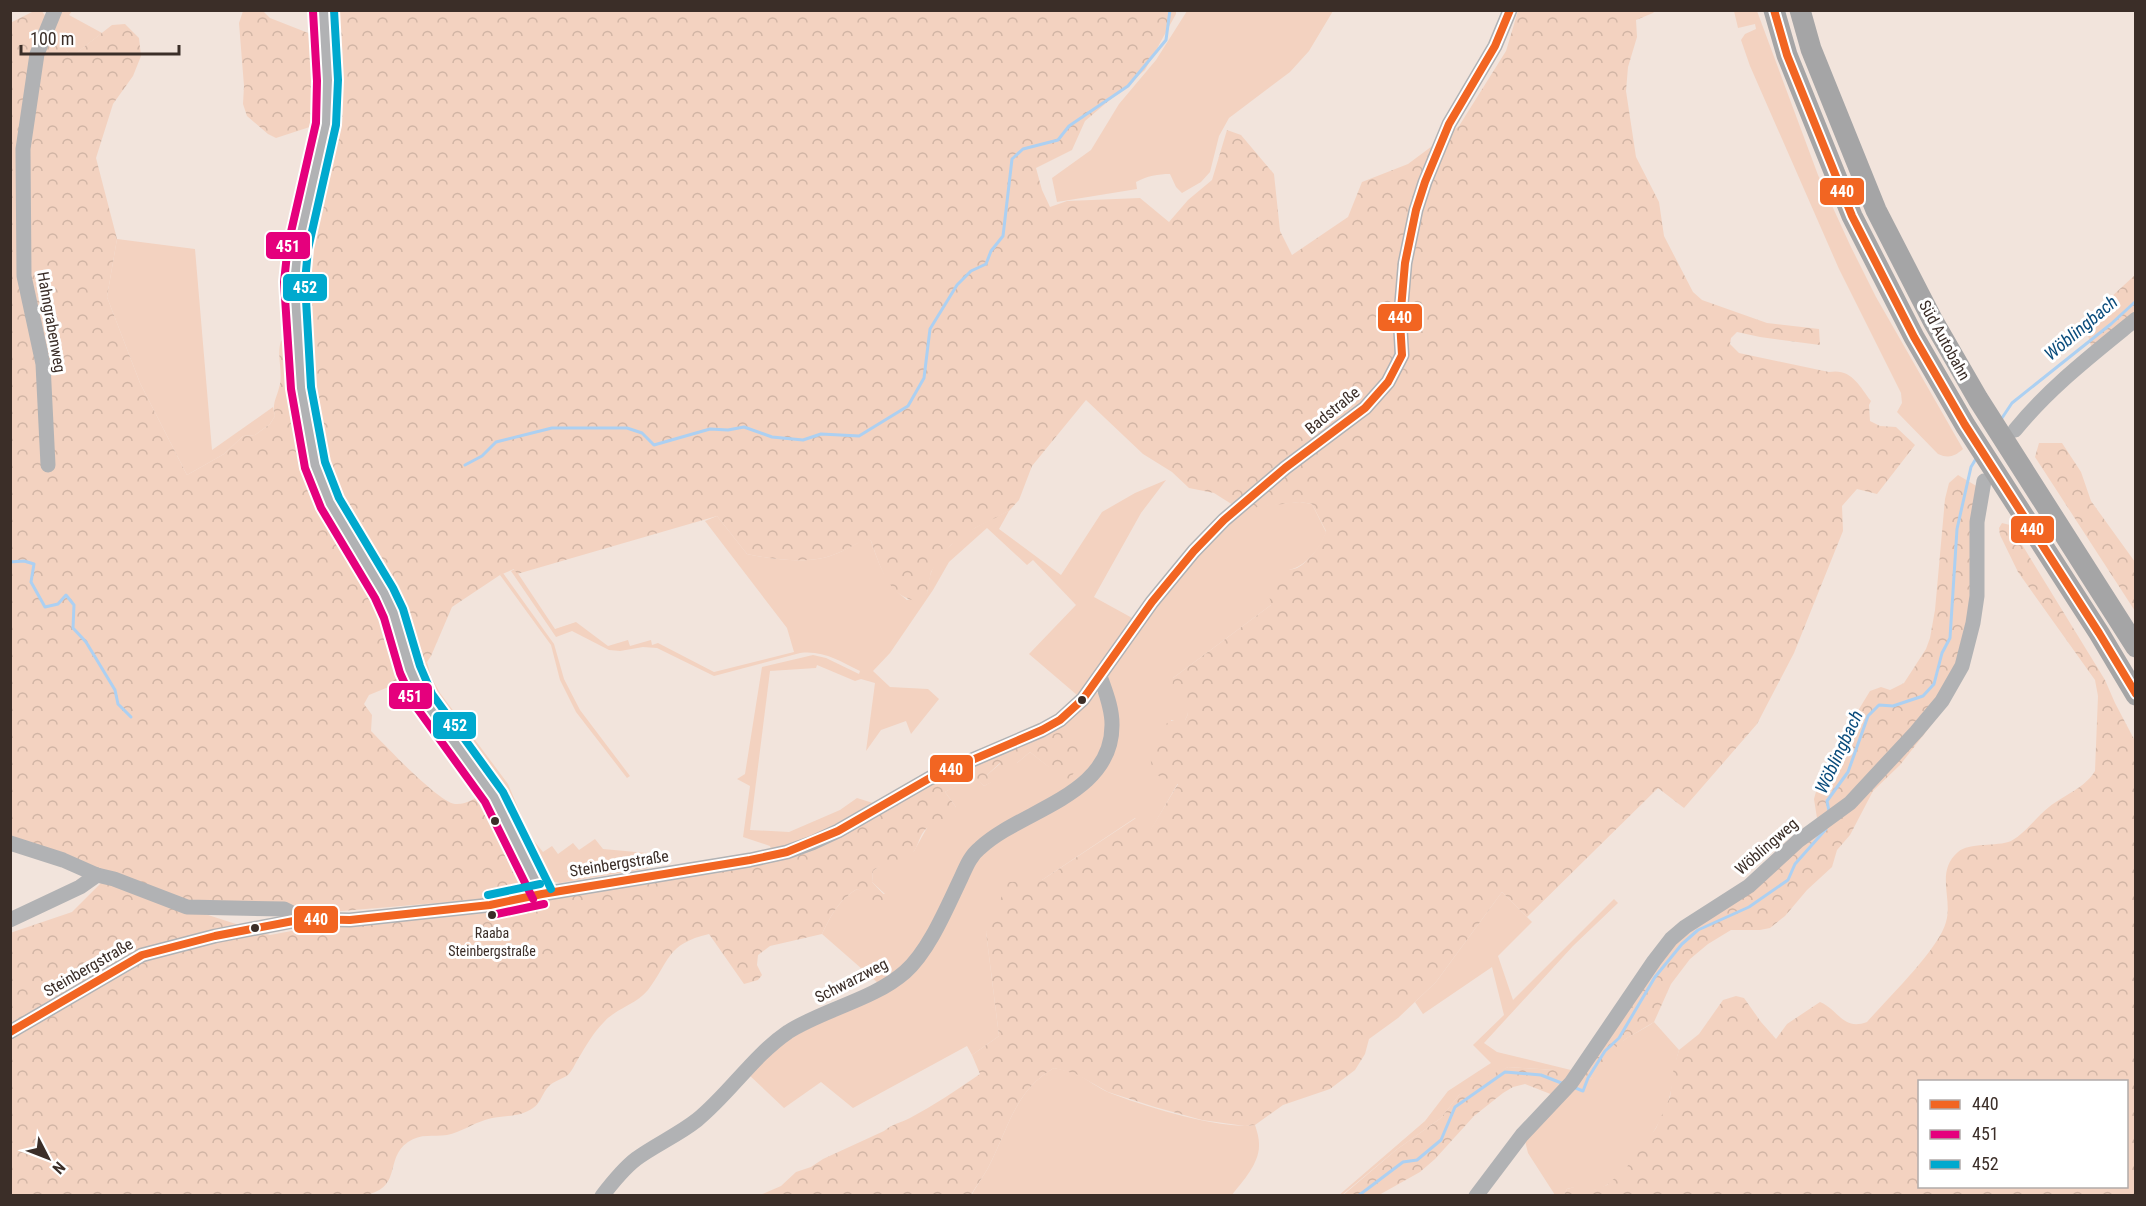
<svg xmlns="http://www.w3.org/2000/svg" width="2146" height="1206" font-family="'Roboto Condensed',sans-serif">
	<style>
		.green { fill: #f3d2c0 }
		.forest { fill: url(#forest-crowns); fill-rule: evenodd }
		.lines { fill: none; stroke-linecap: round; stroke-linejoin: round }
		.stream { stroke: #acd0f2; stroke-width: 3 }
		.minor { stroke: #b1b2b4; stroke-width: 15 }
		.highway { stroke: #a5a5a6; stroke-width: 21 }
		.bus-1-casing { stroke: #fff; stroke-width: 12 }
		.bus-2-casing { stroke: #fff; stroke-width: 12 }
		.bus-3-casing { stroke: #fff; stroke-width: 12 }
		.bus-1 { stroke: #f26522; stroke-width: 8 }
		.bus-2 { stroke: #e5007d; stroke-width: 8 }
		.bus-3 { stroke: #00a9ce; stroke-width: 8 }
		.bus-dot { fill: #3b2e28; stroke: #fff; stroke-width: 2 }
		.labels { text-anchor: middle; stroke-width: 6; stroke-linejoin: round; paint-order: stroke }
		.bus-label { font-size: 14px; fill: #3b2e28; stroke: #fff }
		.street-label { font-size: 16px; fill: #3b2e28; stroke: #fff }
		.water-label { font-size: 18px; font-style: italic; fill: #094b7b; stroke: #fff }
		.line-badge { stroke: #fff; stroke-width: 2 }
		.badge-label { font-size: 16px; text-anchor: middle; font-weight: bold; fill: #fff }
	</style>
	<defs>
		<pattern id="forest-crowns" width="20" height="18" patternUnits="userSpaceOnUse" patternTransform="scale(1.5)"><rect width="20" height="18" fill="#f3d2c0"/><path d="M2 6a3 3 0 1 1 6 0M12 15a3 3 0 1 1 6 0" fill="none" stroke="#d1b5a5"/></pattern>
	</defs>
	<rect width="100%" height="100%" fill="#f2e4dc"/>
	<g class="green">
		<path d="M58 11H72L69 15 102 33 71 57 52 27Z"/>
		<path d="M1187 11H1333L1309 51 1290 72 1229 118 1219 136 1210 172 1201 182 1182 193 1176 187 1170 174C1158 174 1147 176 1136 182L1137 189 1057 202 1052 178 1091 150 1119 104 1156 60Z"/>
		<path d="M1734 11H1757L1818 175 1850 245 1876 297 1963 449C1955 456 1949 459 1938 454L1897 412 1902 403 1901 393 1839 269 1750 66 1741 40 1745 34 1756 29 1755 24 1738 28Z"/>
		<path d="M322 123 292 336 286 337V247L290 227 287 222 316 125Z"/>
		<path d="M117 239 195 249 212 450 273 407 275 416 270 424 255 435 243 436 224 454 187 475 140 383 107 297Z"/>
		<path d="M1166 480 1141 513 1094 597 1134 619 1077 695 1029 654 1076 605 1033 560 1027 565 987 528 949 562 933 590 890 653 873 671 890 687 928 689 939 699 911 734 906 721 881 730 866 751 875 683 861 679 855 681 817 665 816 668 770 671 750 830 789 832 840 810 857 798 873 803 809 839 771 850 770 846 743 837 750 786 737 779 745 774 762 667 813 655 826 658 859 674 860 671C840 661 823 650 800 653L714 676 657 648 643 647 620 651 609 650 572 631 556 637 511 571 515 569 555 629 576 622 608 646 628 640 630 646 651 640 652 645 658 643 714 672 794 652 787 628 705 521 717 516 747 554C771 559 799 563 823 558 838 555 853 545 867 538L871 541C880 567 885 583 907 600L927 593C928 586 929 577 932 570 946 540 980 524 1009 511L999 529 1061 575 1102 512 1135 493Z"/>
		<path d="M1300 502 1312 504 1326 532C1321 548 1306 566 1289 570L1271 605 1173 678 1188 714 1185 720H1171L1178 783 1151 830 1135 818 1042 880 986 932 999 1036 972 1055 967 1046 853 1108 821 1082 784 1108 747 1073 770 1050 906 974 970 864 1106 758 1105 679 1169 587 1247 507Z"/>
		<path d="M503 573 554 644 564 679 580 710 630 776 627 778 576 712 560 680 551 645 500 575Z"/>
		<path d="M427 662 431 677 440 693 508 784 530 836 543 852 552 846 558 854 573 843 579 850 595 839 603 849 647 853 649 868 560 883 551 881 541 875 444 723 414 669Z"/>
		<path d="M1095 692 1100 694 1108 725 1100 755 1082 781 987 837 909 961 878 983 822 934C832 914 838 901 857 889L864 892 885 894 872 882 873 871 883 863 897 862 914 851 928 826 939 821 956 807 945 792 973 775 984 786 991 782 987 775 1001 763H1017L1030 752 1049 767 1043 737Z"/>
		<path d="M1502 892 1532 922 1498 956 1513 1000 1614 899 1618 903 1573 946 1484 1043 1497 1052 1575 1071 1566 1082 1554 1070 1508 1067 1459 1095 1441 1118 1396 1150 1342 1195 1338 1196 1425 1121 1448 1091 1491 1063 1473 1045 1504 1015 1492 967 1423 1014 1415 1002 1436 982Z"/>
		<path d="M1654 1022 1679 1050C1674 1065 1674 1080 1670 1095 1665 1121 1622 1187 1594 1190 1584 1191 1581 1185 1567 1189L1564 1195H1555L1528 1153 1524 1137 1581 1075 1591 1079C1602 1070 1606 1058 1614 1048 1625 1037 1642 1031 1654 1022Z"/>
		<path d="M1054 1068C1062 1070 1070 1071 1077 1074 1088 1080 1098 1088 1110 1093 1143 1106 1221 1130 1255 1125 1257 1131 1259 1138 1259 1144 1260 1163 1243 1181 1232 1195L971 1196C976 1186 983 1177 988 1168 1008 1130 1014 1091 1054 1068Z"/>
	</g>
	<g class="forest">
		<path d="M42 11 71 57 112 25 125 24 139 38 141 56 133 76 113 104 96 158 117 239 107 297 140 383 187 475 224 454 243 436 255 435 270 424 275 416C272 404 276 399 279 388 284 373 276 356 281 341L292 336 301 424 380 595 406 672 391 686 369 695 364 704 372 715 371 731C385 745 438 802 455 804 466 805 476 798 484 792L542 894 307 914 188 901 11 837 10 23 32 12Z"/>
		<path d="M243 11H263L270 18 321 38 322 123 276 138 268 134 247 116 243 104 244 86 239 23Z"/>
		<path d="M327 11H1176V14L1145 70 1085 121 1072 150 1036 168 1042 190 1050 207 1067 201 1140 198 1169 222 1188 200 1212 180 1227 130 1241 135 1274 174 1280 231 1292 255 1348 217 1362 182 1408 164 1459 126 1506 51 1518 11H1655L1653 13 1636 20 1637 37 1628 67 1626 91 1636 157 1659 202 1664 236 1693 292 1702 300 1767 323 1819 329 1820 345 1760 337 1737 332 1731 338 1730 344 1739 353 1829 372C1851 368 1859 385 1871 401L1869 405 1870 421 1880 426 1896 427 1915 445 1877 494 1857 489 1842 506 1843 531 1794 653 1757 724 1684 808 1658 788 1527 917 1502 892 1436 982 1398 1018 1369 1039 1365 1054 1355 1070 1330 1089 1283 1105 1255 1125 1245 1126 1202 1120 1155 1107 1108 1092 1076 1074 1054 1068C1014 1091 1008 1130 988 1168 983 1177 976 1186 971 1195H760L781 1186 796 1172 811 1167 823 1159 884 1131C892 1124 900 1123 910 1118 934 1105 957 1090 980 1074L972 1055 999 1036 986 932 1008 882 1042 880 1136 818 1151 829 1178 784 1168 783C1162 779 1154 773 1152 766 1147 754 1158 726 1171 721 1175 719 1180 720 1185 720L1188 714 1172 690 1173 678 1271 605 1268 590C1271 585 1274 578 1279 574 1283 570 1291 570 1297 568 1309 562 1322 544 1326 531L1312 504 1300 502 1250 508 1233 505 1214 493 1189 488 1172 472 1143 454 1086 400 1032 466 1019 500 1009 511 975 528 951 545 939 559 931 572 927 593 920 602C887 597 881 568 871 541L867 539C853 545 838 555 823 558 799 563 771 559 747 554L717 516 517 574 514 569 500 575 452 607 431 656 427 662 414 669 334 501 310 423 299 266 322 164Z"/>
		<path d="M2135 275V313L2092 349 2084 322Z"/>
		<path d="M2039 443H2062L2081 472 2091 501 2135 562V611L2035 457Z"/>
		<path d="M1958 475 1978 487 1969 622 1940 714 1900 765 1873 791 1850 835 1837 850 1832 867 1807 890 1785 916 1770 928 1760 930H1731L1708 944 1690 959 1671 984 1654 1022 1624 1040 1614 1049 1599 1073 1591 1079 1581 1075 1668 950 1819 831 1814 799 1817 788 1840 758 1850 724 1870 691 1881 687 1890 690 1904 683 1926 649 1930 638 1935 610 1945 499 1949 483Z"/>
		<path d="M2002 523 2010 525 2105 680 2115 703 2135 741V1195H1564L1567 1189 1578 1186 1593 1190 1607 1185 1626 1168 1656 1128 1670 1097 1674 1066 1679 1050 1699 1034 1723 1000 1736 996 1744 998 1761 1022 1776 1039 1787 1024 1820 1002C1839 1010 1843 1031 1867 1022 1887 999 1939 949 1946 922 1953 898 1935 872 1958 852 1969 842 1997 847 2011 841 2026 833 2036 817 2049 807 2064 795 2085 788 2095 771L2098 696 2095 680 2018 572 2000 535 1999 528ZM1920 1082H2126V1186H1920Z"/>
		<path d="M1071 729C1092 748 1085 760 1069 779L1061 777 1030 752 1017 763 1015 770 1006 772 1000 763 987 775 992 782 984 786 973 776 945 792 956 807 953 820C909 823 928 847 904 860 891 867 889 858 873 871L872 882 890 901 886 906C875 905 868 894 857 889 838 901 832 914 822 934L770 946 758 955 757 965 762 975 758 980 744 984 709 934C666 944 670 961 648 990 637 1004 615 1009 604 1022 593 1033 586 1046 578 1059 575 1064 572 1071 568 1075 562 1079 554 1081 549 1086 542 1093 541 1103 533 1108 520 1118 500 1115 485 1120 472 1124 461 1132 447 1135 433 1137 421 1133 408 1142 384 1159 403 1187 366 1195H11L10 933 72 912 103 881 270 935 350 920 751 865 932 782 1043 737Z"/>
		<path d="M1508 1067 1554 1070 1560 1073 1566 1082 1553 1095 1525 1084 1513 1087 1503 1093 1474 1116 1435 1159 1420 1172 1379 1195 1342 1196 1396 1150 1441 1118 1459 1095 1482 1079Z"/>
	</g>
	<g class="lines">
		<g class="stream">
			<path d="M2000 421 2012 403 2111 324 2136 301"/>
			<path d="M465 465 482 456 496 442 552 428H627L642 433 654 445 710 429 728 430 744 427 772 437 803 440 821 434 859 436 908 406 924 378 930 329 957 285 971 271 986 264 991 251 1003 236 1012 159 1023 149 1058 140 1069 126 1128 86 1166 40 1170 10"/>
			<path d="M10 562 24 561 34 564 31 582 45 607 58 604 66 595 74 605 73 628 86 642 115 690 118 704 131 717"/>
			<path d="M1829 811 1827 801 1848 772 1868 716 1879 705 1893 706 1923 696 1934 684 1942 653 1950 638 1957 529 1971 467 1977 457"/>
			<path d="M1573 1087 1583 1091 1588 1078 1605 1051 1619 1038 1655 977 1682 944 1698 930 1749 907 1788 880 1795 864 1826 829"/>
			<path d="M1358 1196 1403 1162 1417 1160 1441 1140 1455 1107 1505 1072 1541 1075 1564 1084"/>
		</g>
		<g class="minor">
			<path d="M323 10 328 81 326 124 298 247 294 282 301 388 315 465 330 503 384 593 394 614 410 670 423 699 494 797 542 894"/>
			<path d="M2015 430C2050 387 2093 354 2136 319"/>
			<path d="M48 465 43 364 24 276 23 149 37 54 55 10"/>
			<path d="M10 843 63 860 97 875 114 879 187 907 284 909 304 919"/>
			<path d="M10 920 80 887 97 875"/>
			<path d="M10 1032 142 955 215 936 304 919 350 920 490 905 542 894 750 860 787 852 812 843 838 831 930 778 1042 730 1060 720 1083 699 1152 602 1194 551 1224 520 1285 468 1365 408 1388 382 1402 355 1400 321 1405 263 1416 210 1425 182 1449 124 1495 46 1510 10"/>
			<path d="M602 1196C612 1183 623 1169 636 1159 655 1145 678 1135 697 1120 730 1093 753 1056 788 1032 824 1009 873 1000 905 972 929 951 947 907 961 878 966 867 970 856 980 848 1022 809 1113 796 1112 724 1112 707 1105 691 1100 676"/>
			<path d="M1476 1196 1522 1135 1571 1083 1654 961 1671 939 1685 927 1749 886 1798 841 1850 803 1916 732 1942 701 1962 666 1973 623 1977 596V522L1984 481"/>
		</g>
		<g class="highway">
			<path d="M1774 10 1787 55 1852 216 1914 337 1965 425 2099 633 2136 695"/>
			<path d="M1800 10 1811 49 1876 210 1933 321 1978 399 2136 647"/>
		</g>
		<defs>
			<g id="bus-1">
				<path d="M1774 10 1787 55 1852 216 1914 337 1965 425 2099 633 2136 694"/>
				<path d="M10 1032 142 955 215 936 304 919 350 920 490 905 542 894 750 860 787 852 838 831 930 778 1042 730 1060 720 1083 699 1152 602 1194 551 1224 520 1285 468 1365 408 1388 382 1402 355 1400 321 1405 263 1416 210 1425 182 1449 124 1495 46 1510 10"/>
			</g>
			<g id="bus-2">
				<path d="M313 11 317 81 316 123 288 245 284 282 291 389 305 468 321 508 375 598 384 618 400 673 414 704 485 802 533 899"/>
				<path d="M492 915 544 904"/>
			</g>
			<g id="bus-3">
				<path d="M334 10 338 80 336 125 308 249 305 282 311 387 325 462 339 498 393 588 403 609 420 666 432 694 503 792 551 889"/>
				<path d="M488 895 540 884"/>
			</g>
		</defs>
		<use href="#bus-1" class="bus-1-casing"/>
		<use href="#bus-2" class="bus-2-casing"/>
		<use href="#bus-3" class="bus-3-casing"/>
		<use href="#bus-1" class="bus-1"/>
		<use href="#bus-2" class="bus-2"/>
		<use href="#bus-3" class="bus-3"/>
	</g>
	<g class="bus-dot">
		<circle cx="1082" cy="700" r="5"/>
		<circle cx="495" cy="821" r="5"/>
		<circle cx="492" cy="915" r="5"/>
		<circle cx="255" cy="928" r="5"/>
	</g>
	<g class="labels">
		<g class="bus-label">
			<text x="492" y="938">Raaba<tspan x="492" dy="18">Steinbergstraße</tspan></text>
		</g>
		<g class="street-label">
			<text transform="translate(52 322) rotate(80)" y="6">Hahngrabenweg</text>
			<text transform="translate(1945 340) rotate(61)" y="6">Süd Autobahn</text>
			<text transform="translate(1332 410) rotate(-39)" y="6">Badstraße</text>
			<text transform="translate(1766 846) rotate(-41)" y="6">Wöblingweg</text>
			<text transform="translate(619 863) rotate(-9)" y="6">Steinbergstraße</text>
			<text transform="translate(88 967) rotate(-30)" y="6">Steinbergstraße</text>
			<text transform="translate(851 980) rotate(-27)" y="6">Schwarzweg</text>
		</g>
		<g class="water-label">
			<text transform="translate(2081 328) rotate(-40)" y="6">Wöblingbach</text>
			<text transform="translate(1839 752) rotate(-65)" y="6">Wöblingbach</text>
		</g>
	</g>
	<g class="line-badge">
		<rect x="1819" y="177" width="46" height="29" rx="6" fill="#f26522"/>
		<rect x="265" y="231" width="46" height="29" rx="6" fill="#e5007d"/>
		<rect x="282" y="273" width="46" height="29" rx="6" fill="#00a9ce"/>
		<rect x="1377" y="303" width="46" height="29" rx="6" fill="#f26522"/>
		<rect x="2010" y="515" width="45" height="29" rx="6" fill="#f26522"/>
		<rect x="388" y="682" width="45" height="28" rx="6" fill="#e5007d"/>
		<rect x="432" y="711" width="45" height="29" rx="6" fill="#00a9ce"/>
		<rect x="929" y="754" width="45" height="29" rx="6" fill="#f26522"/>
		<rect x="293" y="905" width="46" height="29" rx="6" fill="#f26522"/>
	</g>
	<g class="badge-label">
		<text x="1842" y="197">440</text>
		<text x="288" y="252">451</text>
		<text x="305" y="293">452</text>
		<text x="1400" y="323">440</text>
		<text x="2032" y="535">440</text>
		<text x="410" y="702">451</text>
		<text x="455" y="731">452</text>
		<text x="951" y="775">440</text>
		<text x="316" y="925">440</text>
	</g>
	<rect width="2146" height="1206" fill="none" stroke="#3b2e28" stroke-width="24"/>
	<rect x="1918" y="1080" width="210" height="108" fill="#ffffff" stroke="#b1aba9" stroke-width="1.5"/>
	<rect x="1930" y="1100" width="30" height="9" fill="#f26522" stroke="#b1aba9" stroke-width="1.5"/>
	<text x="1972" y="1110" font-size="18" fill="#3b2e28">440</text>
	<rect x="1930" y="1130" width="30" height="9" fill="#e5007d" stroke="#b1aba9" stroke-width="1.5"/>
	<text x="1972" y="1140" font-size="18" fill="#3b2e28">451</text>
	<rect x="1930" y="1160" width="30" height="9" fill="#00a9ce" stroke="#b1aba9" stroke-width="1.5"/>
	<text x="1972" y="1170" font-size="18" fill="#3b2e28">452</text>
	<g transform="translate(48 1158) rotate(132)" stroke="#ffffff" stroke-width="4.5" paint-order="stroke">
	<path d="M0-4.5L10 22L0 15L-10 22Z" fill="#3b2e28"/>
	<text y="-9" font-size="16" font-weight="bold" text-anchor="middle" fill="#3b2e28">N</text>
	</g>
	<path d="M21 45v9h158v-9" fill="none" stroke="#3b2e28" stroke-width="3"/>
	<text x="30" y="45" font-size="18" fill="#3b2e28" stroke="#ffffff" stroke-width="4.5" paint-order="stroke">100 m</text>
</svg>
